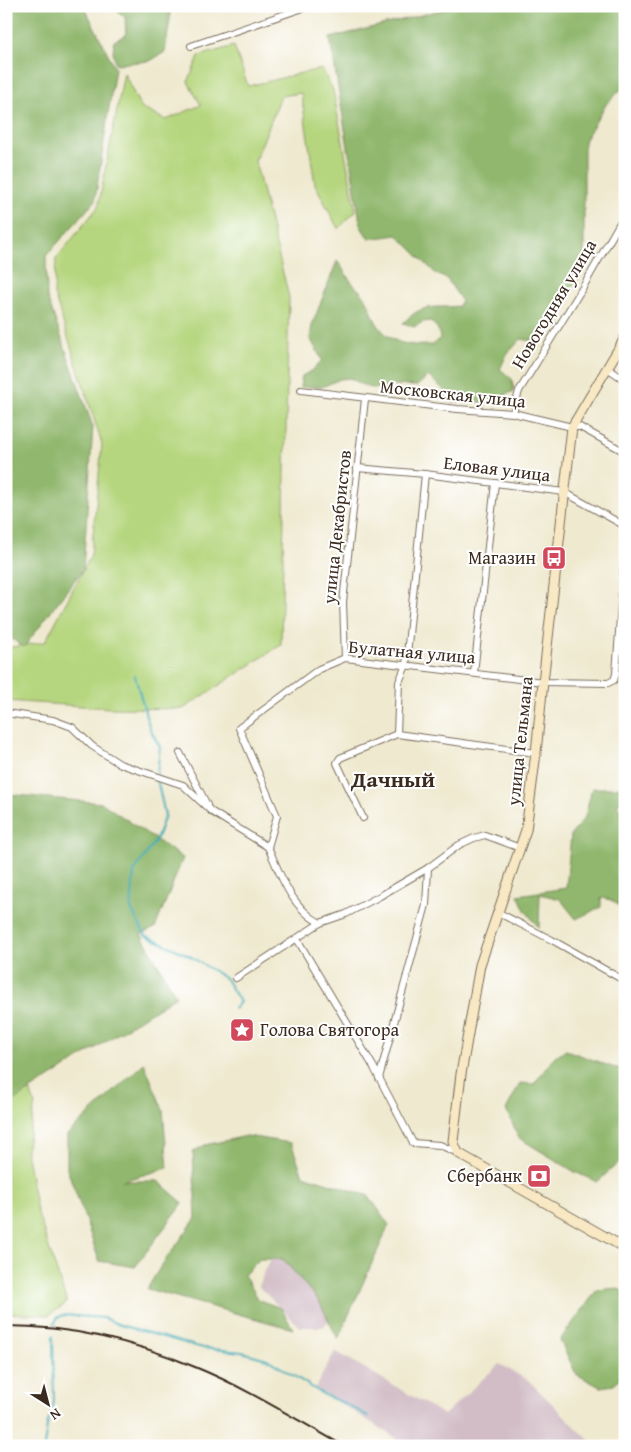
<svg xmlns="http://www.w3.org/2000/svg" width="631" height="1452" font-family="'Gentium Book Plus',serif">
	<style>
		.industrial { fill: #d2bdc6 }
		.green { fill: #b5d67e; stroke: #78804e }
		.forest { fill: #90b76d; stroke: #667046 }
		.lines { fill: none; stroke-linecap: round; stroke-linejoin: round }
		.stream { stroke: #3aaab7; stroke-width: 2 }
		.street-casing { stroke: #7a6d5c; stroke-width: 8 }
		.secondary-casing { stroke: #7a6d5c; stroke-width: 11 }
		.street { stroke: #fff; stroke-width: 6 }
		.secondary { stroke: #f8e8c3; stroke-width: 9 }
		.rail { stroke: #3b2a1e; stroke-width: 2 }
		.labels { text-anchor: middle; stroke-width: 4; stroke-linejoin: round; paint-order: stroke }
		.street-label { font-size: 18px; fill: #3b2a1e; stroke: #fff }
		.poi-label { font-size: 18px; fill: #3b2a1e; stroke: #fff; text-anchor: end }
		.district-label { font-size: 22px; font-weight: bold; fill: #3b2a1e; stroke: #fff }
	</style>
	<rect width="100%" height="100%" fill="#fff"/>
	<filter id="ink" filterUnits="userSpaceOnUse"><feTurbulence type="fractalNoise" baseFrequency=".02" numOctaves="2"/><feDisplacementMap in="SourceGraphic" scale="10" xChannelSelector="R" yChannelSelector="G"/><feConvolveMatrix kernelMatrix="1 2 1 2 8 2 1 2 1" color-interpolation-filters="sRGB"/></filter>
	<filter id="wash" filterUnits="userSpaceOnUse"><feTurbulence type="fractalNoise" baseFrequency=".0096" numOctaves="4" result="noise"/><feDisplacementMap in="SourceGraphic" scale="20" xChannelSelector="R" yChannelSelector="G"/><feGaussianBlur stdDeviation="1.12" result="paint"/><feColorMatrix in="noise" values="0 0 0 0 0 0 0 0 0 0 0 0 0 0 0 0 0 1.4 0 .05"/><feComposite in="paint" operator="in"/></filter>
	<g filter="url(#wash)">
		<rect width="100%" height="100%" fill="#efe9cf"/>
		<g class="industrial">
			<path d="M274 1256 289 1257 319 1293 330 1319 323 1327H300L259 1287 265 1268Z"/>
			<path d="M335 1351 444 1415 499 1364 528 1380 587 1438 597 1446H409L315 1388Z"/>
		</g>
		<g class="green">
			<path d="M234 46 248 86C273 81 297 73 322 69L333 90 356 211 338 229 315 184 301 93 281 96 255 161 289 297 281 645 183 709 111 708 6 701V648L45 642 91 555 102 444 54 294 56 259 98 207 124 73 141 108 166 120 201 105 188 82 199 56Z"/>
			<path d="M6 1062 29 1087 35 1104 26 1151 37 1211 67 1303 49 1315 6 1313Z"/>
		</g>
		<g class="forest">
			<path d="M6 6H84L115 68 95 201 46 256 47 297 93 427 83 569 24 647 6 635Z"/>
			<path d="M114 6H170V19L165 52 150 61 116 64 113 53 114 41 126 35 125 17 116 10Z"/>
			<path d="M457 6H625V86L607 103 584 141V271L533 341 521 339 507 354 500 369 512 379 514 391 490 402H452L442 388 428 376 417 386 395 385 382 389 367 387 350 378 340 379 322 387H300L302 376 313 370 322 360 310 338 312 325 337 261C342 267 345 273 350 280 354 286 361 291 365 297 370 305 372 314 376 322 390 345 409 346 433 345L440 338 438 329 431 321 423 322 414 327 403 323C424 302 431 309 459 306L461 300 447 279 436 274 397 235 369 239 361 227 330 38Z"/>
			<path d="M625 784V802L617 803 625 823V903L619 906 611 900 601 898V907L576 919 560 899 540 894 539 928 525 910 518 895 566 888 571 835 585 817 592 788H616Z"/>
			<path d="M6 794 102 803 183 858 155 928 141 934 176 996 6 1106Z"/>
			<path d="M566 1050 615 1068H625V1157L597 1182 575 1172 519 1138 506 1110 520 1083 534 1084 555 1056Z"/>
			<path d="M144 1063 163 1110 168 1168 122 1181H158L183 1203 135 1267 99 1261 85 1218 67 1169V1135Z"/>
			<path d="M247 1136 291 1143 303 1175 369 1196 389 1225 338 1339 319 1301 283 1259H260L244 1275 259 1300 281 1308 293 1329 147 1289 159 1269 196 1218 193 1152 205 1145Z"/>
			<path d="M618 1288 625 1293V1370L614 1385 600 1387 576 1374 560 1340 597 1290Z"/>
		</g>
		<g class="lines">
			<g class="stream">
				<path d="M135 676 150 729 160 747 157 774"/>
				<path d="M157 779 165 815 157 838 134 872 131 909 145 935 190 956 226 979 240 1002 234 1009"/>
				<path d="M54 1325 57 1318 63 1315 104 1318 120 1325 203 1348 242 1352 267 1359 326 1396 344 1403 368 1416"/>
				<path d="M44 1446 47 1426 54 1402 53 1336"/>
			</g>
		</g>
	</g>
	<g filter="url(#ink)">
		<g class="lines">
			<defs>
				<g id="street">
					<path d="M191 46 309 6"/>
					<path d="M607 368 625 380"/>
					<path d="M301 390 457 409 513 413 572 427H580L625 452"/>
					<path d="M513 413 519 391 583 287 625 214"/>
					<path d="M357 468 425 474 564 492 625 526"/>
					<path d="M345 658 343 602 365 399"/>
					<path d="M474 673 495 483"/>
					<path d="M6 713 53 720 72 727 92 746 120 764 183 785 212 812 268 847"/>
					<path d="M397 734 399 682 406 665 425 474"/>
					<path d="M180 753 207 805"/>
					<path d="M363 818 337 763 340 758 397 734 536 753"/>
					<path d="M497 912 552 940 625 981"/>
					<path d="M320 923C291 907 281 876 268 847L277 816 239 728 319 669 345 658 543 682 608 683 614 680 616 674 625 547"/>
					<path d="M297 939 373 1066 413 1143 440 1145 458 1153"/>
					<path d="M236 978 320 923 346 914 380 896 428 868 459 845 474 838 485 835 520 848"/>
					<path d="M379 1078 426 905 428 868"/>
				</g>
				<path id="secondary" d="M625 338 572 427 543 682 536 753 526 830 480 965 461 1074 453 1141 458 1153 625 1248"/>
			</defs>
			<use href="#street" class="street-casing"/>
			<use href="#secondary" class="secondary-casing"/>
			<use href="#street" class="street"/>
			<use href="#secondary" class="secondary"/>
			<path class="rail" d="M6 1326C70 1326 136 1342 195 1367 247 1388 295 1419 344 1446"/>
		</g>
	</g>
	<defs>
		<symbol id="bus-square" viewBox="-11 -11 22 22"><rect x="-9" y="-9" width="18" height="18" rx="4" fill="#d1495b" stroke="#fff"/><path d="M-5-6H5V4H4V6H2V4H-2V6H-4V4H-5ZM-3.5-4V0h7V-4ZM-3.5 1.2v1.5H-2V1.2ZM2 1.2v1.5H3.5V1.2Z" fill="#fff"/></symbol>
		<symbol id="sight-square" viewBox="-11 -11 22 22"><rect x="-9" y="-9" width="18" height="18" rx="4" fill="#d1495b" stroke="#fff"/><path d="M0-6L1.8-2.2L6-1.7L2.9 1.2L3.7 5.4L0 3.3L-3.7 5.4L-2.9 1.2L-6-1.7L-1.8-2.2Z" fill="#fff"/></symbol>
		<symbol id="bank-square" viewBox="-11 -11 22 22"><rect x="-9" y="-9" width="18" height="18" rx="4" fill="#d1495b" stroke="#fff"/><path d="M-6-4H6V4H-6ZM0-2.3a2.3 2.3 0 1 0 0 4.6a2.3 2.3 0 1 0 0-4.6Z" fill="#fff"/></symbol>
	</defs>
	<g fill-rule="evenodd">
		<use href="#bus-square" x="540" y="544" width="28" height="28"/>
		<use href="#sight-square" x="228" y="1016" width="28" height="28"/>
		<use href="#bank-square" x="525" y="1162" width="28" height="28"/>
	</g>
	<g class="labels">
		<g class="street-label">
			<text transform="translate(554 304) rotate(-59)" y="6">Новогодняя улица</text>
			<text transform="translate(453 394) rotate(6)" y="6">Московская улица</text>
			<text transform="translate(497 469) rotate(7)" y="6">Еловая улица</text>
			<text transform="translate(337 527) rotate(-84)" y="6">улица Декабристов</text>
			<text transform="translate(412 652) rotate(5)" y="6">Булатная улица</text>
			<text transform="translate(520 741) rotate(-84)" y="6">улица Тельмана</text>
		</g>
		<g class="poi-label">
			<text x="536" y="564">Магазин</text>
			<text x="260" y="1036" text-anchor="start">Голова Святогора</text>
			<text x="522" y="1182">Сбербанк</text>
		</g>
		<g class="district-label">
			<text x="393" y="787">Дачный</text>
		</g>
	</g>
	<rect width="631" height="1452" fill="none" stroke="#fff" stroke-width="25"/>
	<g transform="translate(48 1404) rotate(144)" stroke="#ffffff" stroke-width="4" paint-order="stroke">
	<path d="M0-4L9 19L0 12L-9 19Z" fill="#3b2a1e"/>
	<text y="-8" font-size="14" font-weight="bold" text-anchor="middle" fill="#3b2a1e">N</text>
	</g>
</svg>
